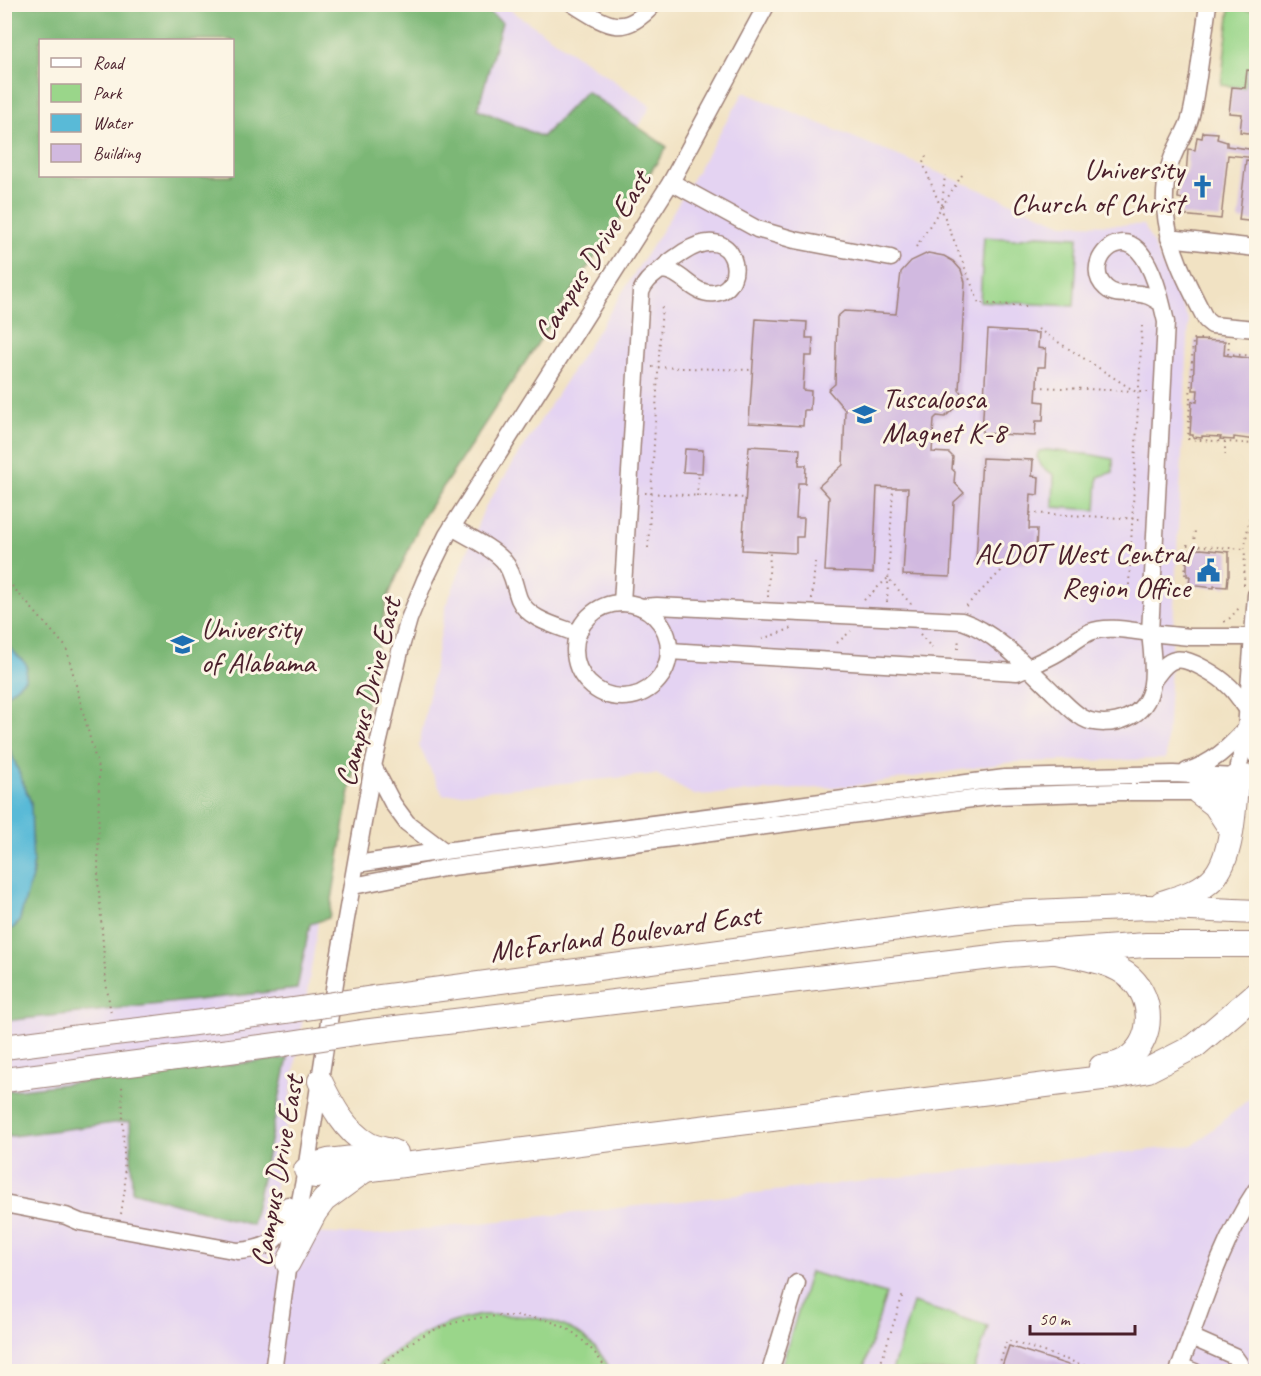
<svg xmlns="http://www.w3.org/2000/svg" width="1261" height="1376" font-family="Caveat,sans-serif">
	<style>
		.built { fill: #e4d3f2 }
		.green { fill: #9ad68a; stroke: #727a5a; stroke-width: 1.5 }
		.forest { fill: #7bb776; stroke: #626b50; stroke-width: 1.5; fill-rule: evenodd }
		.water { fill: #59bad7; stroke: #526c81; stroke-width: 1.5 }
		.building { fill: #d1b9e0 }
		.lines { fill: none; stroke-linecap: round; stroke-linejoin: round }
		.minor-casing { stroke: #9e8077; stroke-width: 19 }
		.highway-casing { stroke: #9e8077; stroke-width: 26 }
		.path { stroke: #9e8077; stroke-width: 2; stroke-dasharray: 1.5 4.5; stroke-linecap: butt }
		.minor { stroke: #fff; stroke-width: 16 }
		.highway { stroke: #fff; stroke-width: 24 }
		.highway-bridge-casing { stroke: #9e8077; stroke-width: 26; stroke-linecap: butt }
		.highway-bridge { stroke: #fff; stroke-width: 24 }
		.labels { text-anchor: middle; stroke-width: 6; stroke-linejoin: round; paint-order: stroke }
		.poi-label { font-size: 30px; fill: #4a1f2b; stroke: #fcf5e5; text-anchor: end }
		.street-label { font-size: 30px; fill: #4a1f2b; stroke: #fcf5e5 }
	</style>
	<rect width="100%" height="100%" fill="#fcf5e5"/>
	<filter id="ink" filterUnits="userSpaceOnUse"><feTurbulence type="fractalNoise" baseFrequency=".0167" numOctaves="2"/><feDisplacementMap in="SourceGraphic" scale="12" xChannelSelector="R" yChannelSelector="G"/><feConvolveMatrix kernelMatrix="1 2 1 2 8 2 1 2 1" color-interpolation-filters="sRGB"/></filter>
	<filter id="wash" filterUnits="userSpaceOnUse"><feTurbulence type="fractalNoise" baseFrequency=".008" numOctaves="4" result="noise"/><feDisplacementMap in="SourceGraphic" scale="24" xChannelSelector="R" yChannelSelector="G"/><feGaussianBlur stdDeviation="1.35" result="paint"/><feColorMatrix in="noise" values="0 0 0 0 0 0 0 0 0 0 0 0 0 0 0 0 0 1.4 0 .05"/><feComposite in="paint" operator="in"/></filter>
	<g filter="url(#wash)">
		<rect width="100%" height="100%" fill="#f1e2c3"/>
		<g class="built">
			<path d="M270 5H503L651 106 415 504 307 785 334 792 315 945 268 1232 373 1235 1194 1145 1256 1093V1371L5 1372V432L232 443Z"/>
			<path d="M744 92 1063 224 1144 225 1189 321 1166 759 1013 762 853 786 694 795 656 774 443 795 419 746 446 606 484 509 664 227Z"/>
		</g>
		<g class="green">
			<path d="M1230 8 1256 11V71H1247L1245 88 1221 85Z"/>
			<path d="M1037 235 1078 237 1074 306 980 301 984 237 1016 239Z"/>
			<path d="M1047 450 1093 455 1113 459V472L1098 477 1096 510 1053 507 1054 475 1042 467 1037 457 1040 451Z"/>
			<path d="M810 1272 886 1294 863 1371H780Z"/>
			<path d="M913 1303 988 1326 974 1371H892Z"/>
			<path d="M481 1315C534 1314 584 1318 611 1371H373C403 1341 439 1323 481 1315Z"/>
		</g>
		<g class="forest">
			<path d="M4 5H479L502 22 478 109 542 137 586 91 667 147 422 519 387 599 355 761 329 918 310 924 297 989 5 1021V930L12 929 19 922 33 873 31 803 4 735 5 696 25 679 27 666 4 643ZM40 40H232V176H40Z"/>
			<path d="M288 1058 252 1225 132 1191 130 1121 5 1137 4 1091Z"/>
		</g>
		<g class="water">
			<path d="M5 643 27 665 25 679 5 696Z"/>
			<path d="M4 735 31 803 33 873 19 922 12 929 5 930Z"/>
		</g>
		<g id="blocks">
			<g class="building">
				<path d="M1247 70 1256 71V134L1240 132 1242 114 1229 113 1232 87 1245 88Z"/>
				<path d="M1203 132 1218 133 1217 139 1227 142V146L1256 150V158L1228 155 1221 219 1181 215 1183 199 1178 198 1180 174 1186 175 1188 149 1195 150 1197 137 1202 138Z"/>
				<path d="M1246 160 1256 161V222L1239 220Z"/>
				<path d="M928 253 944 256 953 261 961 270 965 282 959 390 965 398 945 417 937 416 934 419 932 452 949 453 953 457 952 469 955 472 954 482 964 493 954 502 950 577 903 575 908 488H893L877 487 873 573 825 571 829 497 819 486 843 465 845 410 828 390 835 384 837 317 844 311 896 314 901 272 911 261Z"/>
				<path d="M756 319 807 322 806 338H813L812 356H805L803 390 811 391 810 410H804L803 426 749 423Z"/>
				<path d="M988 330 1039 333 1038 348 1046 349 1045 367H1038L1036 401 1044 402 1043 421H1036L1035 436 982 433Z"/>
				<path d="M1195 340 1225 341 1224 355 1256 359V393H1253V405H1256L1255 440 1234 437V440L1220 439 1221 437 1202 436V438L1193 437V435H1190L1192 401 1197 402 1198 390H1193Z"/>
				<path d="M749 446 800 449 799 465H806L805 483H798L796 518H804L803 537H796V553L742 550Z"/>
				<path d="M685 449 703 450 702 473 683 472Z"/>
				<path d="M982 458 1033 460 1032 476 1039 477 1038 495 1031 494 1029 529H1037L1036 549 1030 548 1029 564 976 561Z"/>
				<path d="M1201 549 1229 552V576H1228L1227 587 1214 586V588L1189 585 1190 576H1187V558H1191V550Z"/>
				<path d="M1009 1346 1087 1371V1372H1000Z"/>
				<path d="M1254 1358 1256 1359V1372H1229L1232 1364 1249 1371Z"/>
			</g>
		</g>
	</g>
	<g filter="url(#ink)">
		<use href="#blocks" fill-opacity="0" stroke="#9e8077" stroke-width="1.5"/>
		<g class="lines">
			<defs>
				<g id="minor">
					<path d="M573 4C607 25 623 39 654 4"/>
					<path d="M1208 4C1205 29 1201 53 1198 77 1195 92 1194 108 1189 122 1183 138 1173 151 1169 168 1154 223 1182 273 1206 320L1212 325 1256 329"/>
					<path d="M671 182 757 229 795 240 891 258"/>
					<path d="M1169 238 1256 248"/>
					<path d="M1161 303C1156 300 1151 296 1145 295 1131 290 1118 299 1106 288 1082 267 1115 227 1138 250 1154 267 1161 300 1166 322L1150 633 1190 637H1256"/>
					<path d="M452 527C468 537 490 546 503 560 513 571 514 586 519 599 528 620 558 626 578 634"/>
					<path d="M622 603 641 292C646 278 656 275 665 266 671 260 678 256 684 252 737 218 750 288 715 293 692 296 683 270 661 270"/>
					<circle cx="622" cy="650" r="47"/>
					<path d="M641 607 657 606 962 621C996 632 1029 669 1055 694 1064 702 1072 712 1083 718 1095 725 1114 724 1127 718 1161 703 1153 663 1150 633 1132 631 1108 625 1090 632 1079 637 1069 646 1059 652 1046 660 1030 666 1017 672L669 651"/>
					<path d="M1154 679C1160 672 1165 662 1175 660 1188 656 1220 677 1230 687 1236 693 1242 702 1247 709"/>
					<path d="M1246 730 1256 756"/>
					<path d="M373 766 393 804 407 823 444 851"/>
					<path d="M1187 771C1212 764 1228 748 1245 730"/>
					<path d="M1237 777 1246 729 1256 595"/>
					<path d="M357 864 444 851 1005 778 1173 774 1237 777"/>
					<path d="M353 886 444 868 995 796 1120 792H1198L1227 788 1237 777"/>
					<path d="M4 1204 66 1216 80 1222 238 1251C274 1248 281 1240 288 1205"/>
					<path d="M1191 1337 1234 1356 1239 1363 1235 1372"/>
					<path d="M1180 1366 1195 1372"/>
					<path d="M273 1372 288 1263 306 1170 337 970 373 766 401 647 409 619 425 580 447 535 671 182 767 4"/>
					<path d="M770 1372 797 1283"/>
					<path d="M1178 1372C1201 1310 1220 1244 1256 1190"/>
				</g>
				<g id="highway">
					<path d="M1198 792 1215 805 1230 828"/>
					<path d="M1162 903C1177 898 1196 893 1209 882 1234 862 1233 808 1237 777L1256 778"/>
					<path d="M1052 951C1078 957 1111 960 1131 978 1153 999 1154 1036 1131 1056 1124 1063 1111 1066 1101 1067"/>
					<path d="M373 998 1012 913 1148 907 1256 912"/>
					<path d="M157 1028 293 1010"/>
					<path d="M362 1032 1009 955 1146 945H1256"/>
					<path d="M4 1047 80 1037"/>
					<path d="M168 1059 284 1044"/>
					<path d="M4 1080 83 1070"/>
					<path d="M320 1081C331 1104 345 1131 368 1144 375 1148 384 1149 391 1151"/>
					<path d="M396 1153 328 1161 317 1164 306 1170 315 1176 1118 1076 1148 1070 1195 1046 1256 994"/>
					<path d="M288 1263 315 1212 324 1200 365 1170"/>
				</g>
			</defs>
			<use href="#minor" class="minor-casing"/>
			<use href="#highway" class="highway-casing"/>
			<g class="path">
				<path d="M926 156 923 163 979 303 1026 306"/>
				<path d="M942 205 945 175"/>
				<path d="M916 247 964 172"/>
				<path d="M1038 329 1136 392H1149"/>
				<path d="M1207 339H1193L1188 439 1254 444"/>
				<path d="M1229 341 1228 354 1256 356"/>
				<path d="M652 367 753 370"/>
				<path d="M1037 387 1133 391"/>
				<path d="M1225 455V442"/>
				<path d="M645 493 745 498"/>
				<path d="M697 496 699 473"/>
				<path d="M1030 513 1140 519"/>
				<path d="M1194 545 1195 529"/>
				<path d="M648 548 662 304"/>
				<path d="M1185 575 1187 545 1245 549"/>
				<path d="M4 577 66 647 99 772 98 880 106 982 111 1014"/>
				<path d="M1129 585 1142 326"/>
				<path d="M1244 585 1245 545 1256 481"/>
				<path d="M768 597 770 551"/>
				<path d="M812 599 815 562"/>
				<path d="M864 600 888 578 911 604"/>
				<path d="M887 602 893 488"/>
				<path d="M966 606 1001 571 1002 563"/>
				<path d="M1224 622 1230 618 1239 608"/>
				<path d="M920 634 932 648"/>
				<path d="M762 639 793 628"/>
				<path d="M837 643 851 631"/>
				<path d="M958 649 959 637"/>
				<path d="M121 1214 125 1188 122 1085"/>
				<path d="M376 1372C392 1355 411 1341 432 1331 468 1314 536 1308 571 1331 586 1342 599 1356 608 1372"/>
				<path d="M878 1372 903 1294"/>
				<path d="M997 1372 1007 1340 1104 1372"/>
			</g>
			<use href="#minor" class="minor"/>
			<use href="#highway" class="highway"/>
			<defs>
				<g id="highway-bridge">
					<path d="M293 1010 373 998"/>
					<path d="M80 1037 157 1028"/>
					<path d="M284 1044 362 1032"/>
					<path d="M83 1070 168 1059"/>
				</g>
			</defs>
			<use href="#highway-bridge" class="highway-bridge-casing"/>
			<use href="#highway-bridge" class="highway-bridge"/>
		</g>
	</g>
	<defs>
		<symbol id="church-bare" viewBox="-9 -9 18 18"><path d="M-1.2-6h2.4v3.5h3.3v2.4h-3.3V6h-2.4V-.1h-3.3v-2.4h3.3Z" fill="#1f6fb2" stroke="#fcf5e5" stroke-width="2.5" paint-order="stroke"/></symbol>
		<symbol id="school-bare" viewBox="-9 -9 18 18"><path d="M0-5L7-2L0 1L-7-2ZM-4 1L0 2.5L4 1V4Q0 6-4 4Z" fill="#1f6fb2" stroke="#fcf5e5" stroke-width="2.5" paint-order="stroke"/></symbol>
		<symbol id="civic-bare" viewBox="-9 -9 18 18"><path d="M-.6-6.5H3V-4.5H.6V-3L4-1V1h2V6H-6V1h2V-1L-.6-3ZM-1.2 2.5V6h2.4V2.5Z" fill="#1f6fb2" stroke="#fcf5e5" stroke-width="2.5" paint-order="stroke"/></symbol>
		<symbol id="university-bare" viewBox="-9 -9 18 18"><path d="M0-5L7-2L0 1L-7-2ZM-4 1L0 2.5L4 1V4Q0 6-4 4Z" fill="#1f6fb2" stroke="#fcf5e5" stroke-width="2.5" paint-order="stroke"/></symbol>
	</defs>
	<g fill-rule="evenodd">
		<use href="#church-bare" x="1186" y="170" width="33" height="33"/>
		<use href="#school-bare" x="848" y="398" width="33" height="33"/>
		<use href="#civic-bare" x="1192" y="554" width="33" height="33"/>
		<use href="#university-bare" x="166" y="628" width="33" height="33"/>
	</g>
	<g class="labels">
		<g class="poi-label">
			<text x="1184" y="179">University<tspan x="1184" dy="34">Church of Christ</tspan></text>
			<text x="882" y="408" text-anchor="start">Tuscaloosa<tspan x="882" dy="34">Magnet K-8</tspan></text>
			<text x="1190" y="563">ALDOT West Central<tspan x="1190" dy="34">Region Office</tspan></text>
			<text x="201" y="638" text-anchor="start">University<tspan x="201" dy="34">of Alabama</tspan></text>
		</g>
		<g class="street-label">
			<text transform="translate(592 256) rotate(-58)" y="10">Campus Drive East</text>
			<text transform="translate(368 692) rotate(-76)" y="10">Campus Drive East</text>
			<text transform="translate(625 933) rotate(-8)" y="10">McFarland Boulevard East</text>
			<text transform="translate(277 1171) rotate(-80)" y="10">Campus Drive East</text>
		</g>
	</g>
	<rect width="1261" height="1376" fill="none" stroke="#fcf5e5" stroke-width="24"/>
	<rect x="39" y="39" width="195" height="138" fill="#fcf5e5" stroke="#b59f9b" stroke-width="1.5"/>
	<rect x="51" y="58" width="30" height="9" fill="#ffffff" stroke="#b59f9b" stroke-width="1.5"/>
	<text x="93" y="69" font-size="18" fill="#4a1f2b">Road</text>
	<rect x="51" y="84" width="30" height="18" fill="#9ad68a" stroke="#b59f9b" stroke-width="1.5"/>
	<text x="93" y="99" font-size="18" fill="#4a1f2b">Park</text>
	<rect x="51" y="114" width="30" height="18" fill="#59bad7" stroke="#b59f9b" stroke-width="1.5"/>
	<text x="93" y="129" font-size="18" fill="#4a1f2b">Water</text>
	<rect x="51" y="144" width="30" height="18" fill="#d1b9e0" stroke="#b59f9b" stroke-width="1.5"/>
	<text x="93" y="159" font-size="18" fill="#4a1f2b">Building</text>
	<path d="M1030 1325v9h105v-9" fill="none" stroke="#4a1f2b" stroke-width="3"/>
	<text x="1039" y="1325" font-size="18" fill="#4a1f2b" stroke="#fcf5e5" stroke-width="4.5" paint-order="stroke">50 m</text>
</svg>
